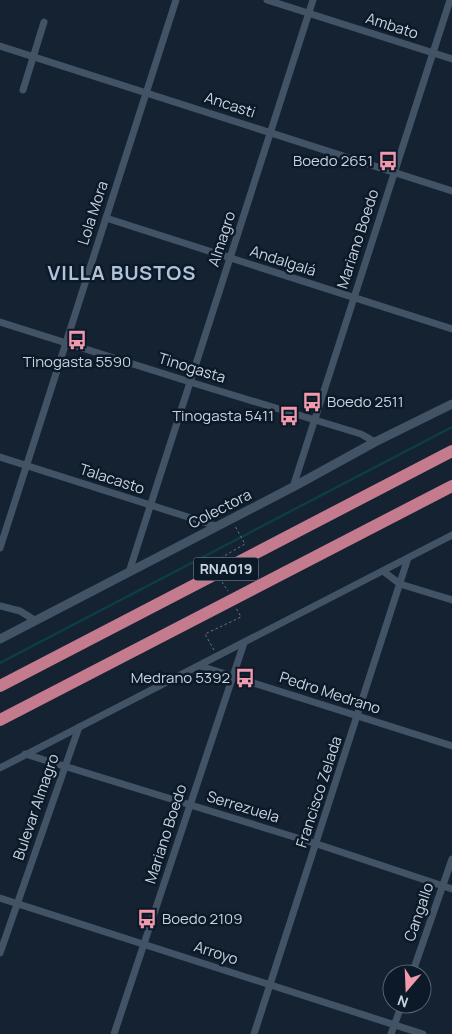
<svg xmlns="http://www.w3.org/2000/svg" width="452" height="1034" font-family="Manrope,sans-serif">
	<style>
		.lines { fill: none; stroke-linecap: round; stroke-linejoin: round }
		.stream { stroke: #0d3c45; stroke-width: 2.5 }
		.path { stroke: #687482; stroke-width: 1; stroke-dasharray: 2.5 2.5; stroke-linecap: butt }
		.minor { stroke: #435366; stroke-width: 7 }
		.tertiary { stroke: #435366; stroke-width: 9 }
		.motorway { stroke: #c57b8e; stroke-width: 12 }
		.labels { text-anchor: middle; stroke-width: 5; stroke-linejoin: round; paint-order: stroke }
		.shield { fill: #0b1928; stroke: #909ba7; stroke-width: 1 }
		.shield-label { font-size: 14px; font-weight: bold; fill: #c9d3de }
		.street-label { font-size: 15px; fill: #c9d3de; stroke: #0b1928 }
		.poi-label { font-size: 15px; fill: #c9d3de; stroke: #0b1928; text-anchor: end }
		.district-label { font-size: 20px; font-weight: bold; letter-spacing: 1px; fill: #b1c3d9; stroke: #0b1928 }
	</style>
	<rect width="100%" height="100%" fill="#142232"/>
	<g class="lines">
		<path class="stream" d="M0 663 452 427"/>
		<g class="path">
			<path d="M212 563 245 544 235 526"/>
			<path d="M222 582 228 591"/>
			<path d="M214 650 205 634 241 617 236 608"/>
		</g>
		<g class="minor">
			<path d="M267 0 452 59"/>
			<path d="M0 46 452 191"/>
			<path d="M23 90 44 22"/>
			<path d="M106 218 452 329"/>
			<path d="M0 322 190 382 361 434 375 442"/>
			<path d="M0 457 216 526"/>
			<path d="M293 487 450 0"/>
			<path d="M0 548 176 0"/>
			<path d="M383 571 400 584 452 600"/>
			<path d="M129 572 313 0"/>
			<path d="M0 606 20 611 36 621"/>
			<path d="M200 666 452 746"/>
			<path d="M25 754 317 844 452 889"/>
			<path d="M0 768 452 535"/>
			<path d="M0 898 423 1034"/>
			<path d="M0 953 79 727"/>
			<path d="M412 974 452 859"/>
			<path d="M114 1034 244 643"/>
			<path d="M254 1034 408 558"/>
			<path d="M391 1034 402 1004"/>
		</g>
		<path class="tertiary" d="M0 639 293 487 375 442 452 404"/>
		<g class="motorway">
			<path d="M0 686 452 451"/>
			<path d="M0 720 452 486"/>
		</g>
	</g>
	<defs>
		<symbol id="bus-bare" viewBox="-9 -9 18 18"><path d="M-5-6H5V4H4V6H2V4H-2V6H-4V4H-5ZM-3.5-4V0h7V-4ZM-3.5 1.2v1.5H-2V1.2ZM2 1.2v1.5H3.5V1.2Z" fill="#f29aad" stroke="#0b1928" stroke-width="2.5" paint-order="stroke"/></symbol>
	</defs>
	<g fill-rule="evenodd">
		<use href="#bus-bare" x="374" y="147" width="28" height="28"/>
		<use href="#bus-bare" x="63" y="326" width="28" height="28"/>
		<use href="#bus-bare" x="298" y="388" width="28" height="28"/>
		<use href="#bus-bare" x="275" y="402" width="28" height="28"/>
		<use href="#bus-bare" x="231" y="664" width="28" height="28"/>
		<use href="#bus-bare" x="133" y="905" width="28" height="28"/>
	</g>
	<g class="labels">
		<rect class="shield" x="193.5" y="557.5" width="65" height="23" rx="4"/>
		<g class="shield-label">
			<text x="226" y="574">RNA019</text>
		</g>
		<g class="street-label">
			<text transform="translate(392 26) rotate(18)" y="5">Ambato</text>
			<text transform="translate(230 105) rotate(18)" y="5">Ancasti</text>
			<text transform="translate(93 213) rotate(-72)" y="5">Lola Mora</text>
			<text transform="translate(222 239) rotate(-72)" y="5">Almagro</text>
			<text transform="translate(358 239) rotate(-72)" y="5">Mariano Boedo</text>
			<text transform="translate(283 261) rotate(18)" y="5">Andalgalá</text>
			<text transform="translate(192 368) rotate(17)" y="5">Tinogasta</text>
			<text transform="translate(112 479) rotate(18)" y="5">Talacasto</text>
			<text transform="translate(220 509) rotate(-27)" y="5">Colectora</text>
			<text transform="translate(330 693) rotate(18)" y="5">Pedro Medrano</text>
			<text transform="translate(319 792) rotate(-72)" y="5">Francisco Zelada</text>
			<text transform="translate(36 807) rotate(-71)" y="5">Bulevar Almagro</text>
			<text transform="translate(243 807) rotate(17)" y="5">Serrezuela</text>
			<text transform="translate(166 834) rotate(-72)" y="5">Mariano Boedo</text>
			<text transform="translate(419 912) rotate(-71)" y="5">Cangallo</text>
			<text transform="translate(216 953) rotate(18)" y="5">Arroyo</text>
		</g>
		<g class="poi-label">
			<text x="373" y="166">Boedo 2651</text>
			<text x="77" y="367" text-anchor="middle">Tinogasta 5590</text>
			<text x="327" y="407" text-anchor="start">Boedo 2511</text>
			<text x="274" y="421">Tinogasta 5411</text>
			<text x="230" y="683">Medrano 5392</text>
			<text x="162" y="924" text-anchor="start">Boedo 2109</text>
		</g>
		<g class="district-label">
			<text x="122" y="280">VILLA BUSTOS</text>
		</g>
	</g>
	<g transform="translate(407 989) rotate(199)"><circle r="24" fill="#0b1928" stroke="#576371"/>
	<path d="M0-4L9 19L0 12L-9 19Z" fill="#f29aad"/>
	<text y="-8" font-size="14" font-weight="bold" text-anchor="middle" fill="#c9d3de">N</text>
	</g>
</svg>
